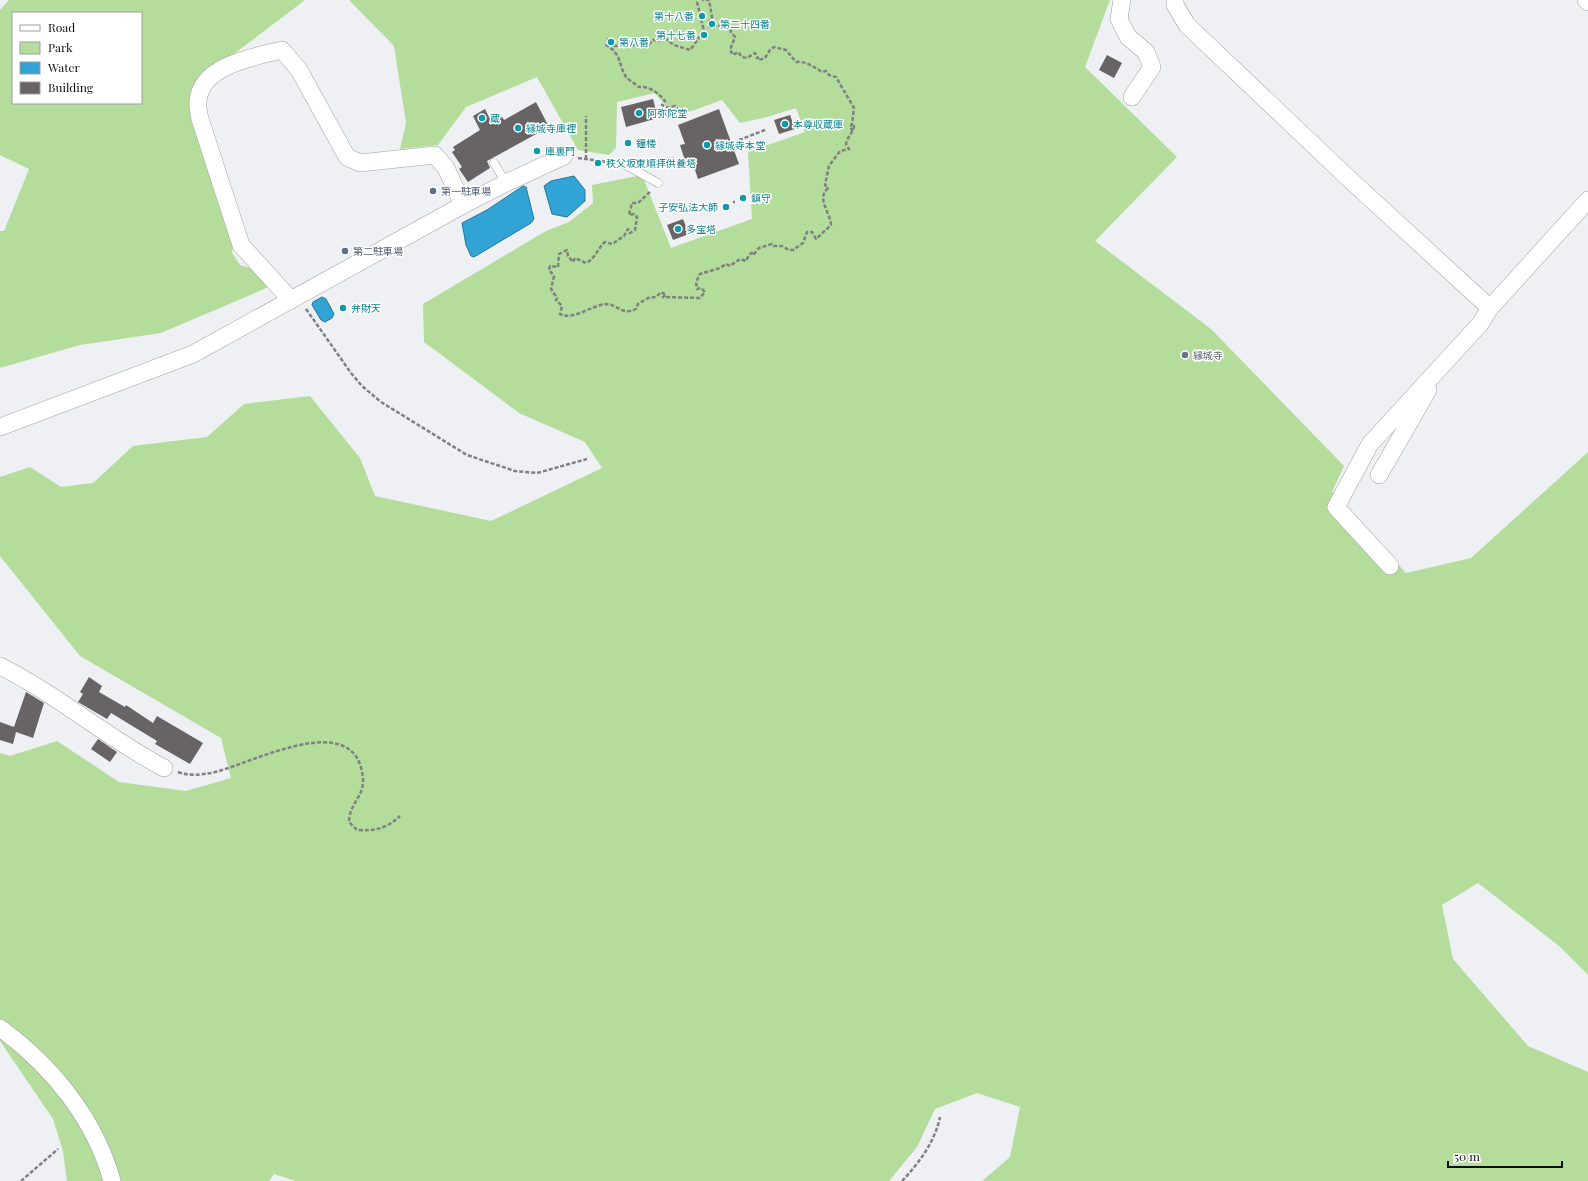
<svg xmlns="http://www.w3.org/2000/svg" width="1588" height="1181" font-family="'Playfair Display','Noto Sans JP',serif">
	<style>
		.green { fill: #b4dc9b; fill-rule: evenodd }
		.water { fill: #31a3d4; stroke: #267699 }
		.building { fill: #686466 }
		.lines { fill: none; stroke-linecap: round; stroke-linejoin: round }
		.service-casing { stroke: #9fa1a4; stroke-width: 9 }
		.minor-casing { stroke: #9fa1a4; stroke-width: 18 }
		.path { stroke: #7f8183; stroke-width: 2.5; stroke-dasharray: 4 2; stroke-linecap: butt }
		.service { stroke: #fff; stroke-width: 8 }
		.minor { stroke: #fff; stroke-width: 17 }
		.culture-dot { fill: #0f9aa8; stroke: #fff; stroke-width: 1.5 }
		.service-dot { fill: #5c6f8a; stroke: #fff; stroke-width: 1.5 }
		.worship-dot { fill: #6b7280; stroke: #fff; stroke-width: 1.5 }
		.labels { text-anchor: middle; stroke-width: 3; stroke-linejoin: round; paint-order: stroke }
		.culture-label { font-size: 10px; fill: #0d838f; stroke: #fff; text-anchor: start }
		.service-label { font-size: 10px; fill: #4e5e75; stroke: #fff; text-anchor: start }
		.worship-label { font-size: 10px; fill: #5b616d; stroke: #fff; text-anchor: start }
	</style>
	<rect width="100%" height="100%" fill="#eef0f4"/>
	<g class="green">
		<path d="M9 0H305L210 72 197 85 234 242 232 253 240 265 257 270 271 286 161 333 80 345 0 368V231H4L29 169 0 155V10ZM13 13H141V103H13Z"/>
		<path d="M349 0H1110L1085 67 1177 157 1095 241 1211 329 1344 466 1332 492 1406 573 1471 558 1588 452V975L1559 946 1478 883 1442 905 1453 959 1528 1046 1588 1072V1181H982L1010 1157 1020 1107 977 1093 935 1109 917 1147 889 1181H296L274 1174 269 1181H67L63 1151 53 1119 0 1041V753L10 756 57 741 119 782 186 791 231 778 221 738 80 656 0 556V477L30 467 61 487 93 483 133 446 207 437 244 404 310 396 360 458 375 496 491 521 602 468 585 442 519 413 424 342 423 304 546 231 569 222 593 203 592 185 642 175 671 248 752 219 748 152 805 132 796 108 767 117 740 123 722 100 675 117 655 93 617 102 616 148 609 155 578 150 537 77 466 107 438 145 400 149 406 123 394 46Z"/>
	</g>
	<g class="water">
		<path d="M574 176 585 190V201L567 217 552 214 544 186 551 181Z"/>
		<path d="M523 186 526 187 534 219 531 223 474 257 471 256 466 245 462 223 487 210Z"/>
		<path d="M322 297 326 299 334 314 332 318 325 322 321 320 312 305 313 302Z"/>
	</g>
	<g class="building">
		<path d="M1107 55 1122 63 1114 78 1099 70Z"/>
		<path d="M653 99 658 118 626 127 621 107Z"/>
		<path d="M536 102 549 127 487 161 490 168 468 182 459 169 462 167 452 152 455 150 453 147 480 130 473 116 485 109 492 123 502 117 504 120Z"/>
		<path d="M719 109 739 164 698 179 692 161 686 164 680 145 685 144 678 125Z"/>
		<path d="M790 115 795 129 779 134 774 120Z"/>
		<path d="M683 219 689 234 673 240 667 225Z"/>
		<path d="M89 677 102 686 99 692 125 707 126 705 153 723 157 716 203 743 190 764 155 744 157 741 111 713 107 719 78 702 83 694 80 692Z"/>
		<path d="M26 692 44 703 33 738 16 732 13 744 0 740V722L14 727Z"/>
		<path d="M98 739 117 752 110 762 91 749Z"/>
	</g>
	<g class="lines">
		<defs>
			<g id="service">
				<path d="M494 163 506 183"/>
				<path d="M624 164 658 183"/>
			</g>
			<g id="minor">
				<path d="M1122 0 1119 19 1128 37 1146 52 1152 67 1132 97"/>
				<path d="M1175 0V5L1187 25 1346 176 1490 308"/>
				<path d="M1586 0 1588 2"/>
				<path d="M291 300 241 245 200 119C199 114 197 107 198 101 201 65 254 57 282 50L299 70 347 157 360 163 435 155 446 168 463 205"/>
				<path d="M0 427 193 354 463 205 506 183 564 156"/>
				<path d="M1379 475 1428 390"/>
				<path d="M1390 566 1336 507 1370 444 1480 324 1490 308 1588 200"/>
				<path d="M0 666C58 695 107 738 164 768"/>
				<path d="M0 1028C52 1066 95 1119 112 1181"/>
			</g>
		</defs>
		<use href="#service" class="service-casing"/>
		<use href="#minor" class="minor-casing"/>
		<g class="path">
			<path d="M679 111 675 106 668 108 662 105 665 101C659 93 649 86 639 87 635 84 629 80 626 77 618 64 622 54 606 45L608 39 615 46C621 45 627 45 632 45 642 44 643 52 653 40L659 41 666 39 674 45 690 50 704 31 697 2 698 0"/>
			<path d="M739 140 765 130"/>
			<path d="M578 158 615 163"/>
			<path d="M586 159V116"/>
			<path d="M643 162 674 158"/>
			<path d="M650 192 638 203H632L629 215 634 214 637 217 635 230 630 233 628 229 624 236 612 244 605 242C597 249 596 258 586 263L575 258 573 262 568 256 567 250 559 254 558 267 550 266 549 270 554 276 551 289 557 298 556 300 562 306 560 314C573 321 592 305 606 304 617 304 622 316 636 309L638 304 648 298 656 297 661 292 666 295 663 297 700 298 705 292 701 288 697 289 696 282 700 274 720 268 726 264 730 266 740 259 746 261 749 255 753 252 754 254 759 248 772 244 774 246H782L789 250H793L803 243 807 232H812L816 239 831 225C830 211 816 199 828 188L825 185 829 166 840 151 849 149 846 144C847 137 853 133 854 126L852 130 850 127 852 124 854 108 836 77 829 75 826 71 822 72C813 66 805 61 796 62L786 50 774 47 770 50 765 58 759 60 757 58H758L755 53 747 58 742 57 738 52 733 55 730 50 735 37 731 32 728 22 718 27 715 25 709 27V21L712 17 709 0H702"/>
			<path d="M733 202H735"/>
			<path d="M670 206 671 207"/>
			<path d="M693 207H694"/>
			<path d="M306 309 351 373 362 386 381 402 467 455 515 471 537 473 587 459"/>
			<path d="M178 772C189 776 199 775 211 773 248 766 357 704 363 779 364 797 349 804 349 822L357 830C375 831 386 829 400 816"/>
			<path d="M21 1181 58 1149"/>
			<path d="M902 1181C920 1162 935 1141 940 1117"/>
		</g>
		<use href="#service" class="service"/>
		<use href="#minor" class="minor"/>
	</g>
	<g class="culture-dot">
		<circle cx="702" cy="16" r="4"/>
		<circle cx="712" cy="24" r="4"/>
		<circle cx="704" cy="35" r="4"/>
		<circle cx="611" cy="42" r="4"/>
		<circle cx="639" cy="113" r="4"/>
		<circle cx="482" cy="118" r="4"/>
		<circle cx="785" cy="124" r="4"/>
		<circle cx="518" cy="128" r="4"/>
		<circle cx="628" cy="143" r="4"/>
		<circle cx="707" cy="145" r="4"/>
		<circle cx="537" cy="151" r="4"/>
		<circle cx="598" cy="163" r="4"/>
		<circle cx="743" cy="198" r="4"/>
		<circle cx="726" cy="207" r="4"/>
		<circle cx="678" cy="229" r="4"/>
		<circle cx="343" cy="308" r="4"/>
	</g>
	<g class="service-dot">
		<circle cx="433" cy="191" r="4"/>
		<circle cx="345" cy="251" r="4"/>
	</g>
	<circle class="worship-dot" cx="1185" cy="355" r="4"/>
	<g class="labels">
		<g class="culture-label">
			<text x="694" y="20" text-anchor="end">第十八番</text>
			<text x="720" y="28">第二十四番</text>
			<text x="696" y="39" text-anchor="end">第十七番</text>
			<text x="619" y="46">第八番</text>
			<text x="647" y="117">阿弥陀堂</text>
			<text x="490" y="122">蔵</text>
			<text x="793" y="128">本尊収蔵庫</text>
			<text x="526" y="132">縁城寺庫裡</text>
			<text x="636" y="147">鐘楼</text>
			<text x="715" y="149">縁城寺本堂</text>
			<text x="545" y="155">庫裏門</text>
			<text x="606" y="167">秩父坂東順拝供養塔</text>
			<text x="751" y="202">鎮守</text>
			<text x="718" y="211" text-anchor="end">子安弘法大師</text>
			<text x="686" y="233">多宝塔</text>
			<text x="351" y="312">弁財天</text>
		</g>
		<g class="service-label">
			<text x="441" y="195">第一駐車場</text>
			<text x="353" y="255">第二駐車場</text>
		</g>
		<g class="worship-label">
			<text x="1193" y="359">縁城寺</text>
		</g>
	</g>
	<rect x="12" y="12" width="130" height="92" fill="#ffffff" stroke="#9e9f9f"/>
	<rect x="20" y="25" width="20" height="6" fill="#ffffff" stroke="#9e9f9f"/>
	<text x="48" y="32" font-size="12" fill="#0d0e0f">Road</text>
	<rect x="20" y="42" width="20" height="12" fill="#b4dc9b" stroke="#9e9f9f"/>
	<text x="48" y="52" font-size="12" fill="#0d0e0f">Park</text>
	<rect x="20" y="62" width="20" height="12" fill="#31a3d4" stroke="#9e9f9f"/>
	<text x="48" y="72" font-size="12" fill="#0d0e0f">Water</text>
	<rect x="20" y="82" width="20" height="12" fill="#686466" stroke="#9e9f9f"/>
	<text x="48" y="92" font-size="12" fill="#0d0e0f">Building</text>
	<path d="M1448 1161v6h114v-6" fill="none" stroke="#0d0e0f" stroke-width="2"/>
	<text x="1454" y="1161" font-size="12" fill="#0d0e0f" stroke="#ffffff" stroke-width="3" paint-order="stroke">50 m</text>
</svg>
